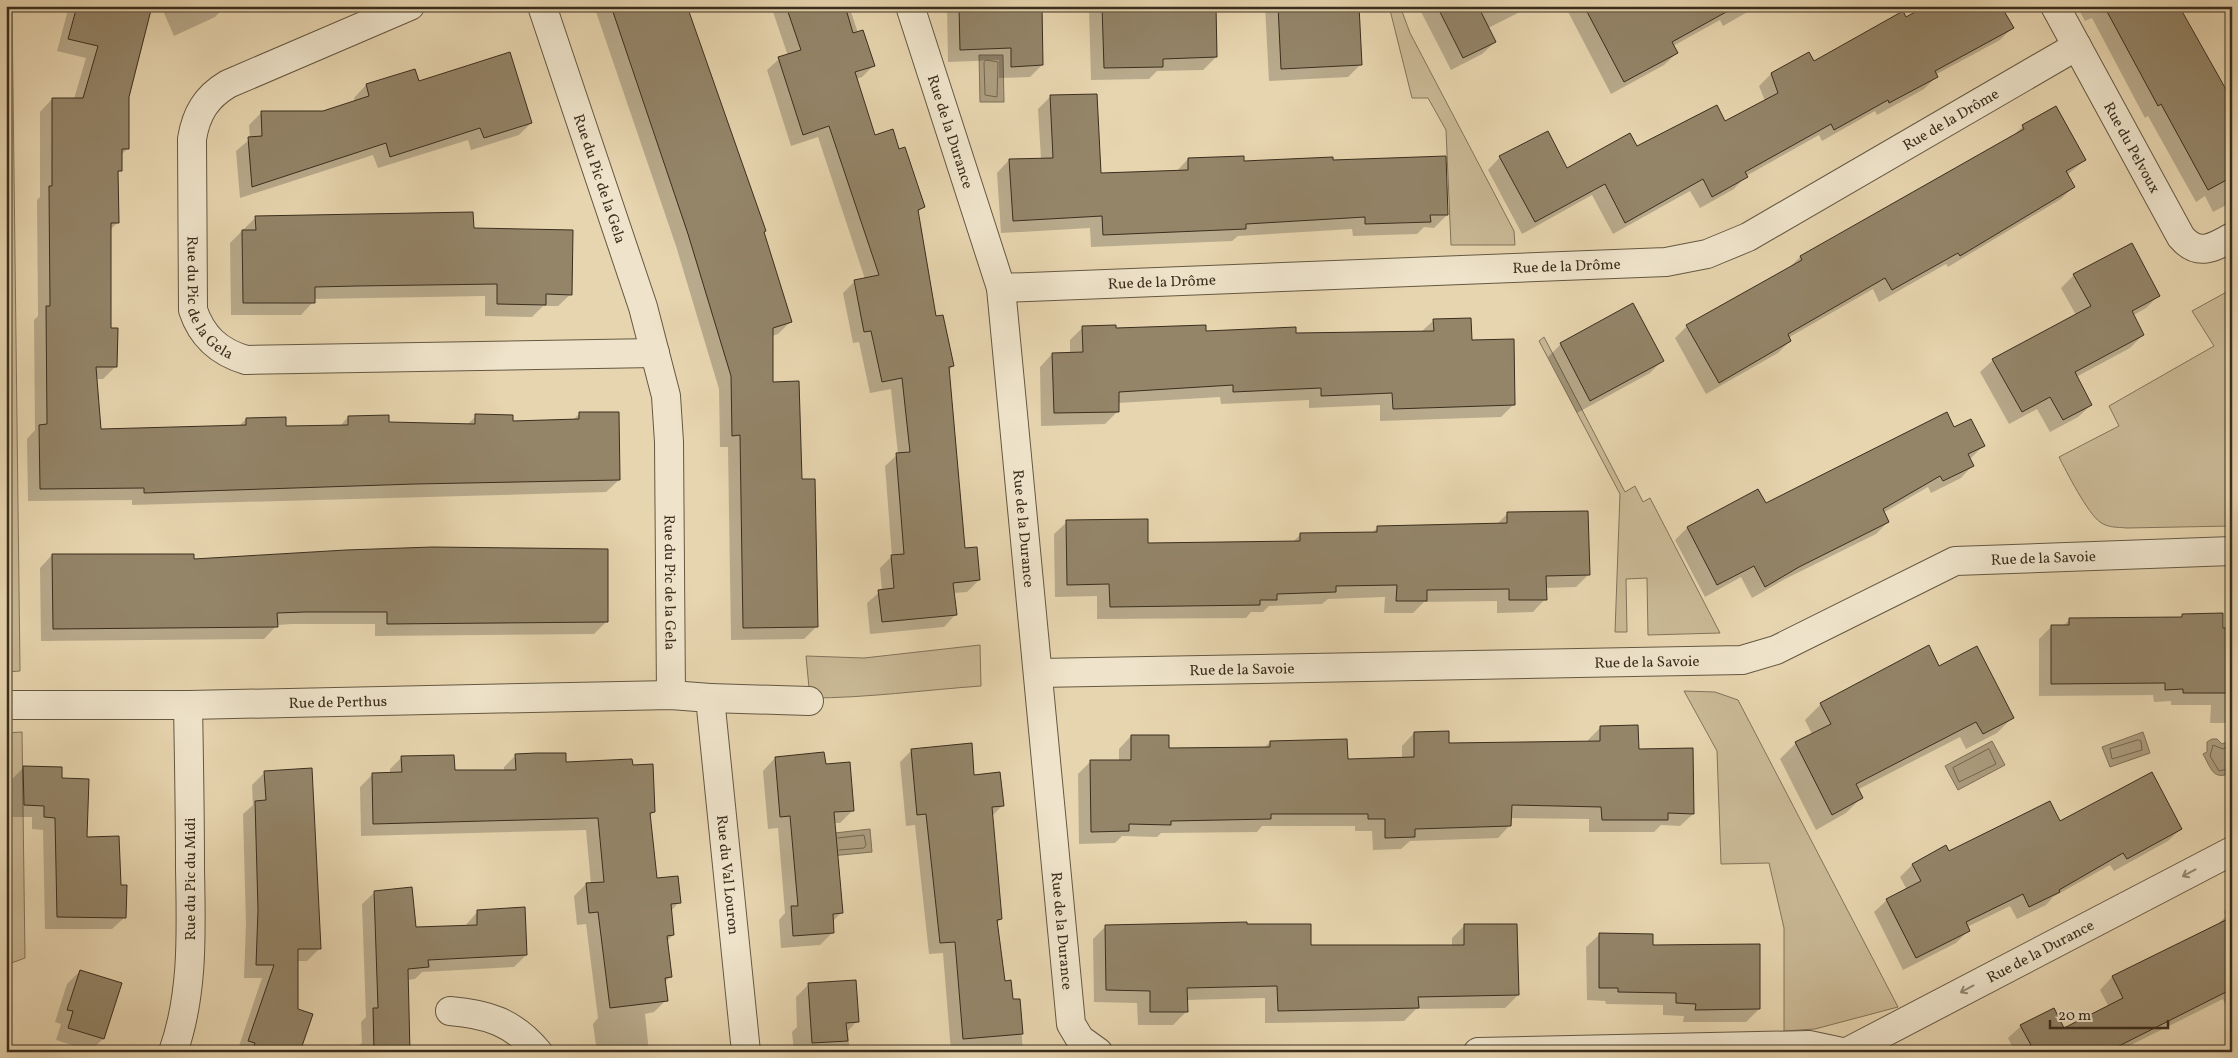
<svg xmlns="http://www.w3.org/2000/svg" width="2238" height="1058" font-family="Vollkorn,serif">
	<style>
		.green { fill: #cab996; stroke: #82745a }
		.water { fill: #ac9c7e; stroke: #7e7058 }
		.shadow { fill: #0003 }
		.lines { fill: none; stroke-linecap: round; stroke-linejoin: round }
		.shore { stroke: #73654e; stroke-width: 1 }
		.building { fill: #948569; stroke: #3a2e1e }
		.minor-casing { stroke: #655842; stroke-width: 30 }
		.minor { stroke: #efe4cb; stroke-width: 28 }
		.oneway { stroke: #948974 }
		.labels { text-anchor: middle; stroke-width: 5; stroke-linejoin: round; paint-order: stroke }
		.street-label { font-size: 15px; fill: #3a2e1e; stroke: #efe4cb }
	</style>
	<rect width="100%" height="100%" fill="#e7d5af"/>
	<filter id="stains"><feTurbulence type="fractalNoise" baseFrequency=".004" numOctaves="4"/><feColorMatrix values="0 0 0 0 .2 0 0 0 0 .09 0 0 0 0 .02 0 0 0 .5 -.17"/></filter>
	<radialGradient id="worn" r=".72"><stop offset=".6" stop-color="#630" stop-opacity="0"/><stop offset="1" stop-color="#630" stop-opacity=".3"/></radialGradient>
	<g class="green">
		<path d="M6 6H12L20 671 6 672Z"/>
		<path d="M1389 6H1400L1410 33 1514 231 1515 245H1451L1446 130 1428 98H1412Z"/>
		<path d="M2232 289V526L2127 528C2117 527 2108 528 2100 522 2088 514 2066 471 2059 457L2119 426 2109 406 2214 346 2192 311Z"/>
		<path d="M1544 337 1625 492 1635 486 1643 502 1650 498 1720 633 1648 635 1647 578 1626 579 1627 632H1615L1620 494 1539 341Z"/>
		<path d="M980 645 981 686C924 690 867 698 810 698L806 656 864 658Z"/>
		<path d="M1684 691 1715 692 1738 700 1898 1007 1815 1029 1784 1031V928L1769 863 1721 864 1717 751Z"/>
		<path d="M22 732 25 958 6 965V733Z"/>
	</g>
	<g class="water">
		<path d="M979 55H1003L1004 102H980Z"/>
		<path d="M2143 732 2150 753 2110 767 2102 747Z"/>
		<path d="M2212 739H2217L2222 744 2232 739V772C2213 782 2211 768 2203 754L2207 752V742Z"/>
		<path d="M1992 741 2005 765 1958 790 1945 766Z"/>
		<path d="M870 829 872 852 820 857 817 835Z"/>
	</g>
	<g class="shadow">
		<path d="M69 6H151L127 97 128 148 120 156V170L117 174V223L110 230V329L116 366 103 379H96L100 430 239 426 246 419 285 427 340 426 348 417 388 423 467 425 476 416 512 423 573 420 580 413 619 480 606 492 132 505V500L28 501 27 439 35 430 34 320 38 316 37 200 40 197V112L52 99H74L86 58 57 51Z"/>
		<path d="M161 6H226L215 17 174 36Z"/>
		<path d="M594 6H690V8L688 11 763 233 790 322 778 334 772 336V383L801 480 817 626 804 639 731 640 728 447H720L719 389 676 246Z"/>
		<path d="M771 6H849L858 33 873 66 862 77 856 79 875 137 898 151 923 207 917 213 935 317 953 366 948 371 963 550 979 580 967 592 953 593 955 615 944 627 870 634 867 603 882 590 880 568 892 556 885 466 898 454 891 389 870 393 859 342 853 343 843 293 855 281 865 279 818 137 791 146 767 70 779 59 788 56Z"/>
		<path d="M947 6H1041L1042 65 1030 77 999 78V60L948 62Z"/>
		<path d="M1093 6H1215L1216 57 1203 70 1157 71 1149 79 1091 80 1089 10Z"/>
		<path d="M1265 6H1358L1361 64 1348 77 1269 81Z"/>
		<path d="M1418 6H1532L1488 28 1495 42 1482 54 1451 70Z"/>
		<path d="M1565 6H1758L1723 26 1720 20 1673 46 1677 53 1664 65 1611 94Z"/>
		<path d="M2077 6H2166L2232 100V202L2213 212 2205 196 2196 202 2148 116 2145 118 2092 18 2085 21Z"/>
		<path d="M1905 19 2012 28 2000 40 1935 75 1936 77 1924 89 1877 115 1875 111 1822 141 1819 135 1746 176 1734 189 1700 208 1690 191 1613 234 1592 195 1522 234 1488 170 1500 157 1566 170 1636 147 1725 123 1765 101 1759 86 1771 74 1814 62Z"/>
		<path d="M414 70 418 82 531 123 519 135 471 150 468 140 378 168 373 155 240 198 236 151 250 139 249 125 261 113 324 112 355 102 354 98 366 85Z"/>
		<path d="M1051 96 1100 174 1176 172 1188 159 1242 162 1332 161 1447 215 1434 228 1424 227 1417 234 1353 236 1352 229 1238 236 1232 241 1091 247 1090 228 1001 233 997 173 1009 160 1041 159 1038 109Z"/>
		<path d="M2023 126 2085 160 2067 175 2073 187 2061 199 1948 267 1946 264 1879 302 1873 289 1788 338 1790 341 1778 353 1706 394 1675 338 1687 326 1788 269 1800 257 2010 139Z"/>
		<path d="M255 218 472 230 571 294 558 306H543L532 317 485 316V296L313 299V302L301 315H231L230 243Z"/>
		<path d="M2074 275 2159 295 2146 308 2132 316 2143 335 2130 348 2076 377 2091 405 2078 417 2050 432 2037 409 2009 424 1980 372 1993 360 2076 315 2061 288Z"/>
		<path d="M1434 320 1470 342 1514 404 1501 417 1380 421V405L1309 408V400L1221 404 1220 397 1118 403V411L1105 424 1041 426 1040 367 1052 354H1070V340L1083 327 1295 334 1421 332Z"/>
		<path d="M1561 344 1663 360 1650 373 1577 413 1548 357Z"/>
		<path d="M1954 429 1983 446 1970 459 1973 465 1961 478 1931 493 1928 487 1883 513 1888 522 1876 534 1785 579 1752 598 1741 577 1705 597 1675 540 1687 528 1758 491 1765 505Z"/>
		<path d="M1507 514 1589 574 1576 587 1545 588V599L1533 612 1497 613V601L1424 602 1413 613H1384L1385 597 1328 599 1322 604 1269 606 1263 612H1251L1246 618 1097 619V596L1055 597 1054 534 1067 522 1147 544 1293 542 1301 534 1372 533 1377 528 1497 524Z"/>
		<path d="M52 555 607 621 594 634 375 636V624H292L277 625 264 639 41 641 40 568Z"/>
		<path d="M2183 616 2222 629H2232V723H2210L2211 705H2171V701L2154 702 2153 695 2039 696V639L2051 627 2063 626 2069 620 2180 618Z"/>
		<path d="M1938 668 2013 717 1997 733 1966 749 1960 737 1857 790 1862 797 1846 813 1816 830 1780 759 1796 743 1812 734 1805 720 1821 704Z"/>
		<path d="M1601 727 1637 750 1693 814 1680 826 1661 825 1654 832H1589V819L1510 818V825L1498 838 1410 841 1401 849 1373 850 1372 831H1355V826H1262L1257 832 1161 833 1157 837 1122 836 1115 843 1079 844 1078 774 1091 761H1119V749L1131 736 1168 750 1264 748 1270 742 1346 760 1402 759V746L1414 733 1448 744 1588 742V740Z"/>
		<path d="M912 750 973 776 1002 806 992 816 1001 919 996 924 1004 982 1012 1001 1019 1000 1023 1052H951L943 953 929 954 915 825 906 826 900 762Z"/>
		<path d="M516 755 565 764 632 766 653 812 650 816 655 879 679 902 671 911 673 935 667 941 670 977 664 983 666 1000 654 1012 645 1014 649 1052H597L593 1024 598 1018 586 924 577 925 574 896 586 884H591L586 830 361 836 360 787 372 775 390 774V769L402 757 454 772 504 771V767Z"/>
		<path d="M775 758 824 766 853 810 840 823H834L841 913 832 922 833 932 820 945 781 948 779 920 785 913 778 828 768 829 763 771Z"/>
		<path d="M24 767 60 780 86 838 120 886 125 917 112 929H45L43 830 32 829V817H12L11 780Z"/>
		<path d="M264 773 319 949 307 961H297L299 1052H237L262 978H244L246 924 243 814 253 805 252 785Z"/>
		<path d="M2059 823 2181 829 2168 841 2114 871 2110 865 2053 897 2046 905 2017 919 2010 906 1967 927 1969 930 1956 943 1903 970 1874 912 1887 900 1907 890 1900 877 1912 865 1948 852Z"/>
		<path d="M375 892 415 929 465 926 478 911 526 955 514 967 422 972 415 979 407 980 408 1052H359V1045L362 1043 361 1022 366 1017 362 904Z"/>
		<path d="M2232 904V1001L2225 1004 2223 999 2121 1050 2122 1052H2015L2008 1038 2021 1026 2063 1030 2109 1007 2100 990 2112 977 2216 926 2226 916 2224 912Z"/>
		<path d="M1106 926 1310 946H1452V938L1464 926 1518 995 1505 1008 1416 1009 1404 1021 1265 1023V998L1186 1000V1012L1173 1025H1138L1137 1003 1094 1002 1093 939Z"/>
		<path d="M1599 935 1652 946 1759 1009 1746 1022H1683L1684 1016 1663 1015V1005L1606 1004 1605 1001 1587 1000 1586 947Z"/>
		<path d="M80 971 103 1039 90 1051 56 1040 61 1024 55 1022 67 984Z"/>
		<path d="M808 985 857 1021 848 1031 850 1052H794L792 1032 797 1027 796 997Z"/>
	</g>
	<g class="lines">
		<g class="shore">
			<path d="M986 60 998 62 997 97 985 95 984 63Z"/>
			<path d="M2138 740 2141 741 2142 750 2112 759 2110 749Z"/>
			<path d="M2232 744 2223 749 2213 745 2210 756 2219 771 2232 768"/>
			<path d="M1989 749 1996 764 1959 782 1953 768Z"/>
			<path d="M838 838 864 835 866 845 864 848 839 850"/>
		</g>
	</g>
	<g class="building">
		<path d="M77 6H152L129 97V149H122V171H118L119 223H111V328H118L117 367H96L101 429 246 425V418L286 417V426L348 425V416L389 415V422L475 424V414L513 415V421L579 419V412H619L620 480 415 484 144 493V488L40 489 39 425 47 424 46 306H50L49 186H52V98H83L98 46 68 39Z"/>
		<path d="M611 6H687L766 231 764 232 792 322 773 328V382L799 381 802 479H815L818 627 743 628 740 435 732 436 731 376 688 234Z"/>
		<path d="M786 6H845L853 33 863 30 875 66 855 72 875 135 893 129 899 149 905 147 925 207 918 210 936 316 943 315 954 366 949 367 965 548 977 547 980 580 953 583 957 615 882 622 878 590 894 588 891 555 904 554 896 453 910 452 902 378 882 382 871 331 864 332 854 280 879 275 829 126 803 135 778 57 801 50Z"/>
		<path d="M959 6H1042L1043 65 1011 67V48L960 50Z"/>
		<path d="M1102 6H1216L1217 57 1163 59V67L1104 68Z"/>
		<path d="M1278 6H1359L1362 65 1281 69Z"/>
		<path d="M1437 6H1478L1496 42 1463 58Z"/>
		<path d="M1584 6H1737L1672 42 1678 53 1624 82Z"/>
		<path d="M1926 6H2001L2014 28 1935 71 1938 77 1889 103 1888 100 1834 130 1831 124 1745 172 1748 177 1712 197 1703 179 1625 223 1605 184 1535 222 1499 156 1548 131 1567 168 1630 133 1637 146 1717 105 1725 121 1778 93 1771 73 1809 52 1814 61 1903 11 1906 17Z"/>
		<path d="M2104 6H2179L2232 100V177L2208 190 2161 104 2158 106Z"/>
		<path d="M510 52 532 123 484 138 480 128 390 157 386 143 252 187 248 137 262 136 261 111H323L369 96 366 84 415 69 419 81Z"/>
		<path d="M1097 94 1101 173 1188 170V158L1244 156V161L1333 157V160L1446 156 1448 215H1430L1431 222 1365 224V217L1246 224V229L1103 235 1102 216 1013 221 1009 159 1053 158 1050 95Z"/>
		<path d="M2056 106 2086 160 2066 171 2075 187 1960 256 1958 253 1892 290 1885 278 1788 334 1791 341 1719 383 1686 325 1802 260 1800 256 2024 129 2022 125Z"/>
		<path d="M473 212 474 228 573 230 572 295 546 294V305L497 304V284L357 286 315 287V303H243L242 230H256L255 216Z"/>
		<path d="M2132 243 2160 296 2132 311 2144 335 2075 372 2092 405 2063 420 2050 397 2022 412 1992 359 2091 306 2073 274Z"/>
		<path d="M1633 303 1664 361 1590 401 1560 343Z"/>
		<path d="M1471 318 1472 340 1514 339 1515 405 1393 409 1392 393 1321 396V388L1233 392V385L1119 392V412L1054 413 1052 353 1083 352 1082 326 1116 325V328L1206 325V331L1296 327V333L1434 331 1433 319Z"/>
		<path d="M1947 412 1954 427 1971 419 1985 446 1968 454 1974 466 1943 481 1940 476 1883 509 1889 522 1799 567 1765 587 1754 566 1717 585 1687 527 1758 489 1766 503Z"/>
		<path d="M1588 511 1590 575 1546 576 1547 600H1509V589L1427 590V601H1396L1397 585 1336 586V592L1277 594V600H1260V605L1110 607 1109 584 1067 585 1066 520 1148 519V543L1300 541V533L1377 532V526L1507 523V512Z"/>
		<path d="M432 547 608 549V622L387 624V612H305L277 613 278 627 53 629 52 554H194V559L346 550Z"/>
		<path d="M2223 613V628H2232V693H2183V689L2165 690V683L2051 684V625H2069V618L2182 617V614Z"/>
		<path d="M1929 645 1939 666 1977 646 2014 718 1983 734 1976 722 1856 784 1863 798 1832 815 1795 742 1831 724 1820 703Z"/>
		<path d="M1638 725 1639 749 1693 748 1694 814 1668 813V820H1602L1601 807 1512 805 1511 826 1415 829V837L1385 838V819H1368V814H1271V819L1171 821V825L1129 824V831L1091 832 1090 760H1131V735H1169V748L1270 747V741L1347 739 1348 759 1414 757V732L1449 731V743L1600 741V726Z"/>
		<path d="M972 743 974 775 1000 772 1004 806 992 807 1002 919 997 920 1005 981 1011 980 1013 999H1020L1023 1034 963 1039 955 942 940 943 926 814 917 815 911 749Z"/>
		<path d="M824 752 826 764 850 762 854 811 834 812 843 913 833 914 834 933 793 936 791 906H798L790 816 780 817 775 757Z"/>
		<path d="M536 753H566V762L632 759 633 765 653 764 655 812 650 813 657 878 678 876 681 903 671 904 674 935 667 936 672 977 665 978 668 1001 610 1008 598 912 589 913 586 883 604 882 598 818 373 824 372 773 402 772 401 756 454 755 455 770H516L515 754Z"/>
		<path d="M23 766 62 767V778L89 779 87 837 119 836 121 885H127L126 918 57 917 55 818 44 817V806L24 805Z"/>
		<path d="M312 768 321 949H298V1009L313 1014 300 1052H252L255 1043 248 1041 274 965H256L258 910 255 801 266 800 264 771Z"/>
		<path d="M2152 772 2182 829 2127 859 2123 853 2059 890 2060 892 2029 907 2023 894 1966 922 1970 931 1916 958 1886 899 1921 881 1912 864 1946 845 1949 851 2050 801 2060 821Z"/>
		<path d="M412 887 416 927 477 925V910L525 907 527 955 428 960 429 967 408 969 410 1052H374L373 1008H378L374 891Z"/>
		<path d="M2232 917V989L2107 1052H2018L2031 1045 2020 1025 2054 1008 2064 1028 2123 998 2112 976Z"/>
		<path d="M1247 922V924H1311V945H1464V924H1517L1519 995 1418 997 1419 1008 1278 1011 1277 986 1187 988 1188 1012H1150V991L1106 990 1105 925Z"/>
		<path d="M1599 933 1653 934V945L1760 944V1009L1695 1010 1696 1004 1676 1003V993L1618 992V988H1599Z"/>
		<path d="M80 970 122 983 104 1039 68 1028 73 1011 67 1010Z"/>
		<path d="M856 980 859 1022 846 1023 848 1041 812 1043 808 983Z"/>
	</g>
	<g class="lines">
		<defs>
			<g id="minor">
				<path id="s1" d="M410 6 228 84C206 97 196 114 192 139L193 310C202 337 219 352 246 360L655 353"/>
				<path id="s2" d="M542 6 643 307 666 396 669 442 671 695"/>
				<path id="s3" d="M910 6 1001 288 1071 1024 1080 1039 1098 1052"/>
				<path id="s4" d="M2055 6 2181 237C2198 257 2213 248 2232 237"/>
				<path id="s5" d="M1001 288 1666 262 1707 254 1748 237 2077 46"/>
				<path id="s6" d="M1038 673 1742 660 1776 650 1955 561 2232 551"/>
				<path d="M710 698 809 701"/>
				<path id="s7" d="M6 705H188L671 695 710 698 746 1052"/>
				<path d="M450 1011C487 1014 513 1022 538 1052"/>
				<path d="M173 1052C194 993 191 929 190 868 190 813 189 759 188 705"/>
				<path d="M1478 1052 1809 1045 1842 1052"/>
				<path id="s8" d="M1847 1052 2232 851"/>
			</g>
		</defs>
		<use href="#minor" class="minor-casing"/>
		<use href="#minor" class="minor"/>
	</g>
	<defs><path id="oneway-shaft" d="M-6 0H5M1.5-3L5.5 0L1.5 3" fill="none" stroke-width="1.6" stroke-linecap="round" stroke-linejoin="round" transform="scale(1.25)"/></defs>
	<g class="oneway">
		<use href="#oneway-shaft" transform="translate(2189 873) rotate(152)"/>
		<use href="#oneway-shaft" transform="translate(1967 989) rotate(152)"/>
	</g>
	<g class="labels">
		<g class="street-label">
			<text dy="5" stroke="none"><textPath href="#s5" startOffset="986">Rue de la Drôme</textPath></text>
			<text dy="5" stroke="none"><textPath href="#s3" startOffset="132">Rue de la Durance</textPath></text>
			<text dy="5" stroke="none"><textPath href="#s4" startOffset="161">Rue du Pelvoux</textPath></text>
			<text dy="5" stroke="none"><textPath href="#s2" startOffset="182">Rue du Pic de la Gela</textPath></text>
			<text dy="5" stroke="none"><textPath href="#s5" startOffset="566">Rue de la Drôme</textPath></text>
			<text dy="5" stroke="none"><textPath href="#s5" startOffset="161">Rue de la Drôme</textPath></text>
			<text dy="5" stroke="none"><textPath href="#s1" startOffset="431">Rue du Pic de la Gela</textPath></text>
			<text dy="5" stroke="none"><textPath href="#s3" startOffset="538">Rue de la Durance</textPath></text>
			<text dy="5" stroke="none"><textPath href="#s6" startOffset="1028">Rue de la Savoie</textPath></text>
			<text dy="5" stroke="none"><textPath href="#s2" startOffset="596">Rue du Pic de la Gela</textPath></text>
			<text dy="5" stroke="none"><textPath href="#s6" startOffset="609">Rue de la Savoie</textPath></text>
			<text dy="5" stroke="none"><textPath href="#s6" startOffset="204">Rue de la Savoie</textPath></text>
			<text dy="5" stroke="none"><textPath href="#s7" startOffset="332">Rue de Perthus</textPath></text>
			<text dy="5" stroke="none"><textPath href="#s7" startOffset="882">Rue du Val Louron</textPath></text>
			<text transform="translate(190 879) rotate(-90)" y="5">Rue du Pic du Midi</text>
			<text dy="5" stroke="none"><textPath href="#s3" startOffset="942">Rue de la Durance</textPath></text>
			<text dy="5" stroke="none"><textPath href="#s8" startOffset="218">Rue de la Durance</textPath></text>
		</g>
	</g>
	<rect width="2238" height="1058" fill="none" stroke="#e7d5af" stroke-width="25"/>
	<rect x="8" y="8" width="2223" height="1043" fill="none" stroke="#3a2e1e" stroke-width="2.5"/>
	<rect x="12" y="12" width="2213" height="1033" fill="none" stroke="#3a2e1e"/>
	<path d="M2050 1020v8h118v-8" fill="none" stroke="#3a2e1e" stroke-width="2.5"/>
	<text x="2058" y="1020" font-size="15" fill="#3a2e1e" stroke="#efe4cb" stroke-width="4" paint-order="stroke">20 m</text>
	<rect width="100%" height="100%" filter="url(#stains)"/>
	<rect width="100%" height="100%" fill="url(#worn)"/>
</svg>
